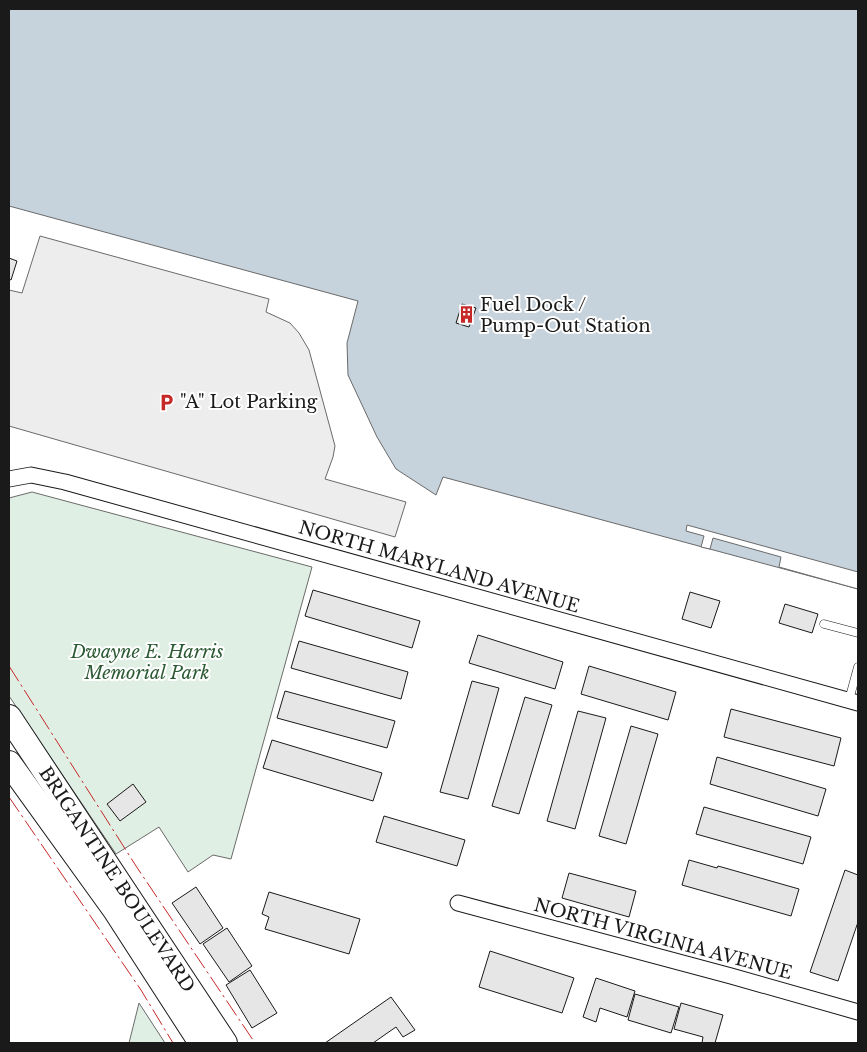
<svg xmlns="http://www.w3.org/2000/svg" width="867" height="1052" font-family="'Libre Baskerville',serif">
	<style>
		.green { fill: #e0efe3; stroke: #6a6a6a }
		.parking { fill: #ededed; stroke: #6a6a6a }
		.water { fill: #c6d2dc; stroke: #6a6a6a }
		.pier { fill: #fff; stroke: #6a6a6a }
		.building { fill: #e6e6e6; stroke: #1a1a1a }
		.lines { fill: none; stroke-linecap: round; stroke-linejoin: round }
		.lane-casing { stroke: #1a1a1a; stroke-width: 9 }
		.street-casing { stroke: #1a1a1a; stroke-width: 17 }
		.primary-casing { stroke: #1a1a1a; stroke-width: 26 }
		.lane { stroke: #fff; stroke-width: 8 }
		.street { stroke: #fff; stroke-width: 15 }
		.primary { stroke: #fff; stroke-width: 24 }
		.power { stroke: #c62828; stroke-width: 1; stroke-dasharray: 18 4 2.5 4; stroke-linecap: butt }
		.labels { text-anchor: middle; stroke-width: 4; stroke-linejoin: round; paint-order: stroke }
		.poi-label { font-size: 18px; fill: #1a1a1a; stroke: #fff; text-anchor: start }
		.street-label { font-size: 18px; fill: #1a1a1a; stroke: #fff }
		.park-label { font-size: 18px; font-style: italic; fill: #2b5a34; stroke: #fff }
	</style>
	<rect width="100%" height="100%" fill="#fff"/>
	<g class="green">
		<path d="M32 492 312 567 231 859 213 855 188 872 159 827 116 854 9 696V498Z"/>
		<path d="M139 1003 165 1043H129Z"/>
	</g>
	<path class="parking" d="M40 236 269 299 266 312 290 323 299 333 309 350 335 446 333 457 325 479 406 502 395 537 9 426V290L22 293Z"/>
	<path class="water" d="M9 9H858V589L443 477 436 495 396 469 377 437 348 375 347 343 358 301 9 206Z"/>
	<path class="pier" d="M687 525 858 572V589L779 567 781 557 713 538 710 549 701 547 704 536 686 531Z"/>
	<g class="building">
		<path d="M9 258 17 261 11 280 9 279Z"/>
		<path d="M462 304 476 308 469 327 456 323Z"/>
		<path d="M313 590 420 621 412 648 305 616Z"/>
		<path d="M690 592 720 601 711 628 682 619Z"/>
		<path d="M785 604 818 614 812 633 779 623Z"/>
		<path d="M478 635 563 662 555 689 469 663Z"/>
		<path d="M299 641 408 672 401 699 291 668Z"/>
		<path d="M589 666 676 692 668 720 581 694Z"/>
		<path d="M472 681 499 688 468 799 440 792Z"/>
		<path d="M285 691 395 721 387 748 277 718Z"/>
		<path d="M525 697 552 705 519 814 492 806Z"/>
		<path d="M731 709 841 738 834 766 724 737Z"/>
		<path d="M578 711 606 718 575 829 547 821Z"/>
		<path d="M631 726 658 734 626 844 599 836Z"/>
		<path d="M272 740 382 773 373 801 263 768Z"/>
		<path d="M717 757 826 789 818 816 710 784Z"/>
		<path d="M133 784 146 802 120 821 107 804Z"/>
		<path d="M704 807 811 837 803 864 696 834Z"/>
		<path d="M384 816 465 840 457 866 376 842Z"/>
		<path d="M689 860 717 868 718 866 799 889 791 916 682 885Z"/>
		<path d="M845 870 858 875V922L838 981 810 972Z"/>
		<path d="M569 873 636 891 629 917 562 898Z"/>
		<path d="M196 887 223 928 200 944 172 903Z"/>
		<path d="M269 892 360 919 349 954 265 929 269 917 262 914Z"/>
		<path d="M227 928 252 966 229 982 203 944Z"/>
		<path d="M490 951 574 978 562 1013 479 987Z"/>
		<path d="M250 970 277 1013 252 1028 226 985Z"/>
		<path d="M596 978 635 991 627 1017 600 1008 596 1022 583 1017Z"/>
		<path d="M635 994 679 1007 671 1033 628 1020Z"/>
		<path d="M391 997 415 1030 403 1037 396 1027 373 1043H325Z"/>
		<path d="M681 1003 723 1015 715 1043H702L703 1037 674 1029Z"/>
	</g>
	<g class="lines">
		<defs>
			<g id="lane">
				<path d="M824 624 858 633"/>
				<path d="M849 700 858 667"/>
			</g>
			<g id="street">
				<path d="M9 479 31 475 65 482 858 703"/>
				<path d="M458 903 731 976 858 1012"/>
			</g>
			<g id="primary">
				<path id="s1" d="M9 717 225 1043"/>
				<path d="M9 763 115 910 201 1043"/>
			</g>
		</defs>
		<use href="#lane" class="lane-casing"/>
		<use href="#street" class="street-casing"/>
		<use href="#primary" class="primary-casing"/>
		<use href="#lane" class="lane"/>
		<use href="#street" class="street"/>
		<use href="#primary" class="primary"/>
		<g class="power">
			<path d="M9 666 136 866 255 1043"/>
			<path d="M9 797 141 990 173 1043"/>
		</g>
	</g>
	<defs>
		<symbol id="building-bare" viewBox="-9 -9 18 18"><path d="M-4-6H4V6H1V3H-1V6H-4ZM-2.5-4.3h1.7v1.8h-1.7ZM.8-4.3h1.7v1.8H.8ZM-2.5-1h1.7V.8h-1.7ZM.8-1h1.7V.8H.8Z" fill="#c62828" stroke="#fff" stroke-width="2.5" paint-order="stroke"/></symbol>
		<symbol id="parking-bare" viewBox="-9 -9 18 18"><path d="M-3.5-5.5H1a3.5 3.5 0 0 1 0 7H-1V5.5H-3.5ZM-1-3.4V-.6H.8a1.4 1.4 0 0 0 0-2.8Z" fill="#c62828" stroke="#fff" stroke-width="2.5" paint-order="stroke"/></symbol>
	</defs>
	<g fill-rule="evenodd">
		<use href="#building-bare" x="454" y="302" width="25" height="25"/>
		<use href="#parking-bare" x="154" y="390" width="25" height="25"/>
	</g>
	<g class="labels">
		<g class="poi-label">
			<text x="480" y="311">Fuel Dock /<tspan x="480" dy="21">Pump-Out Station</tspan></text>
			<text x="180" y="408">"A" Lot Parking</text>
		</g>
		<g class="street-label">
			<text transform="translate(439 567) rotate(16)" y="6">NORTH MARYLAND AVENUE</text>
			<text dy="6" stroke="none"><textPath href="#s1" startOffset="195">BRIGANTINE BOULEVARD</textPath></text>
			<text transform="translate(663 939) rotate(15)" y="6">NORTH VIRGINIA AVENUE</text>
		</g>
		<g class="park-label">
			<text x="147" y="658">Dwayne E. Harris<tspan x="147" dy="21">Memorial Park</tspan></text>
		</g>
	</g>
	<rect width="867" height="1052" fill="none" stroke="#1a1a1a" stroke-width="20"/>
</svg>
